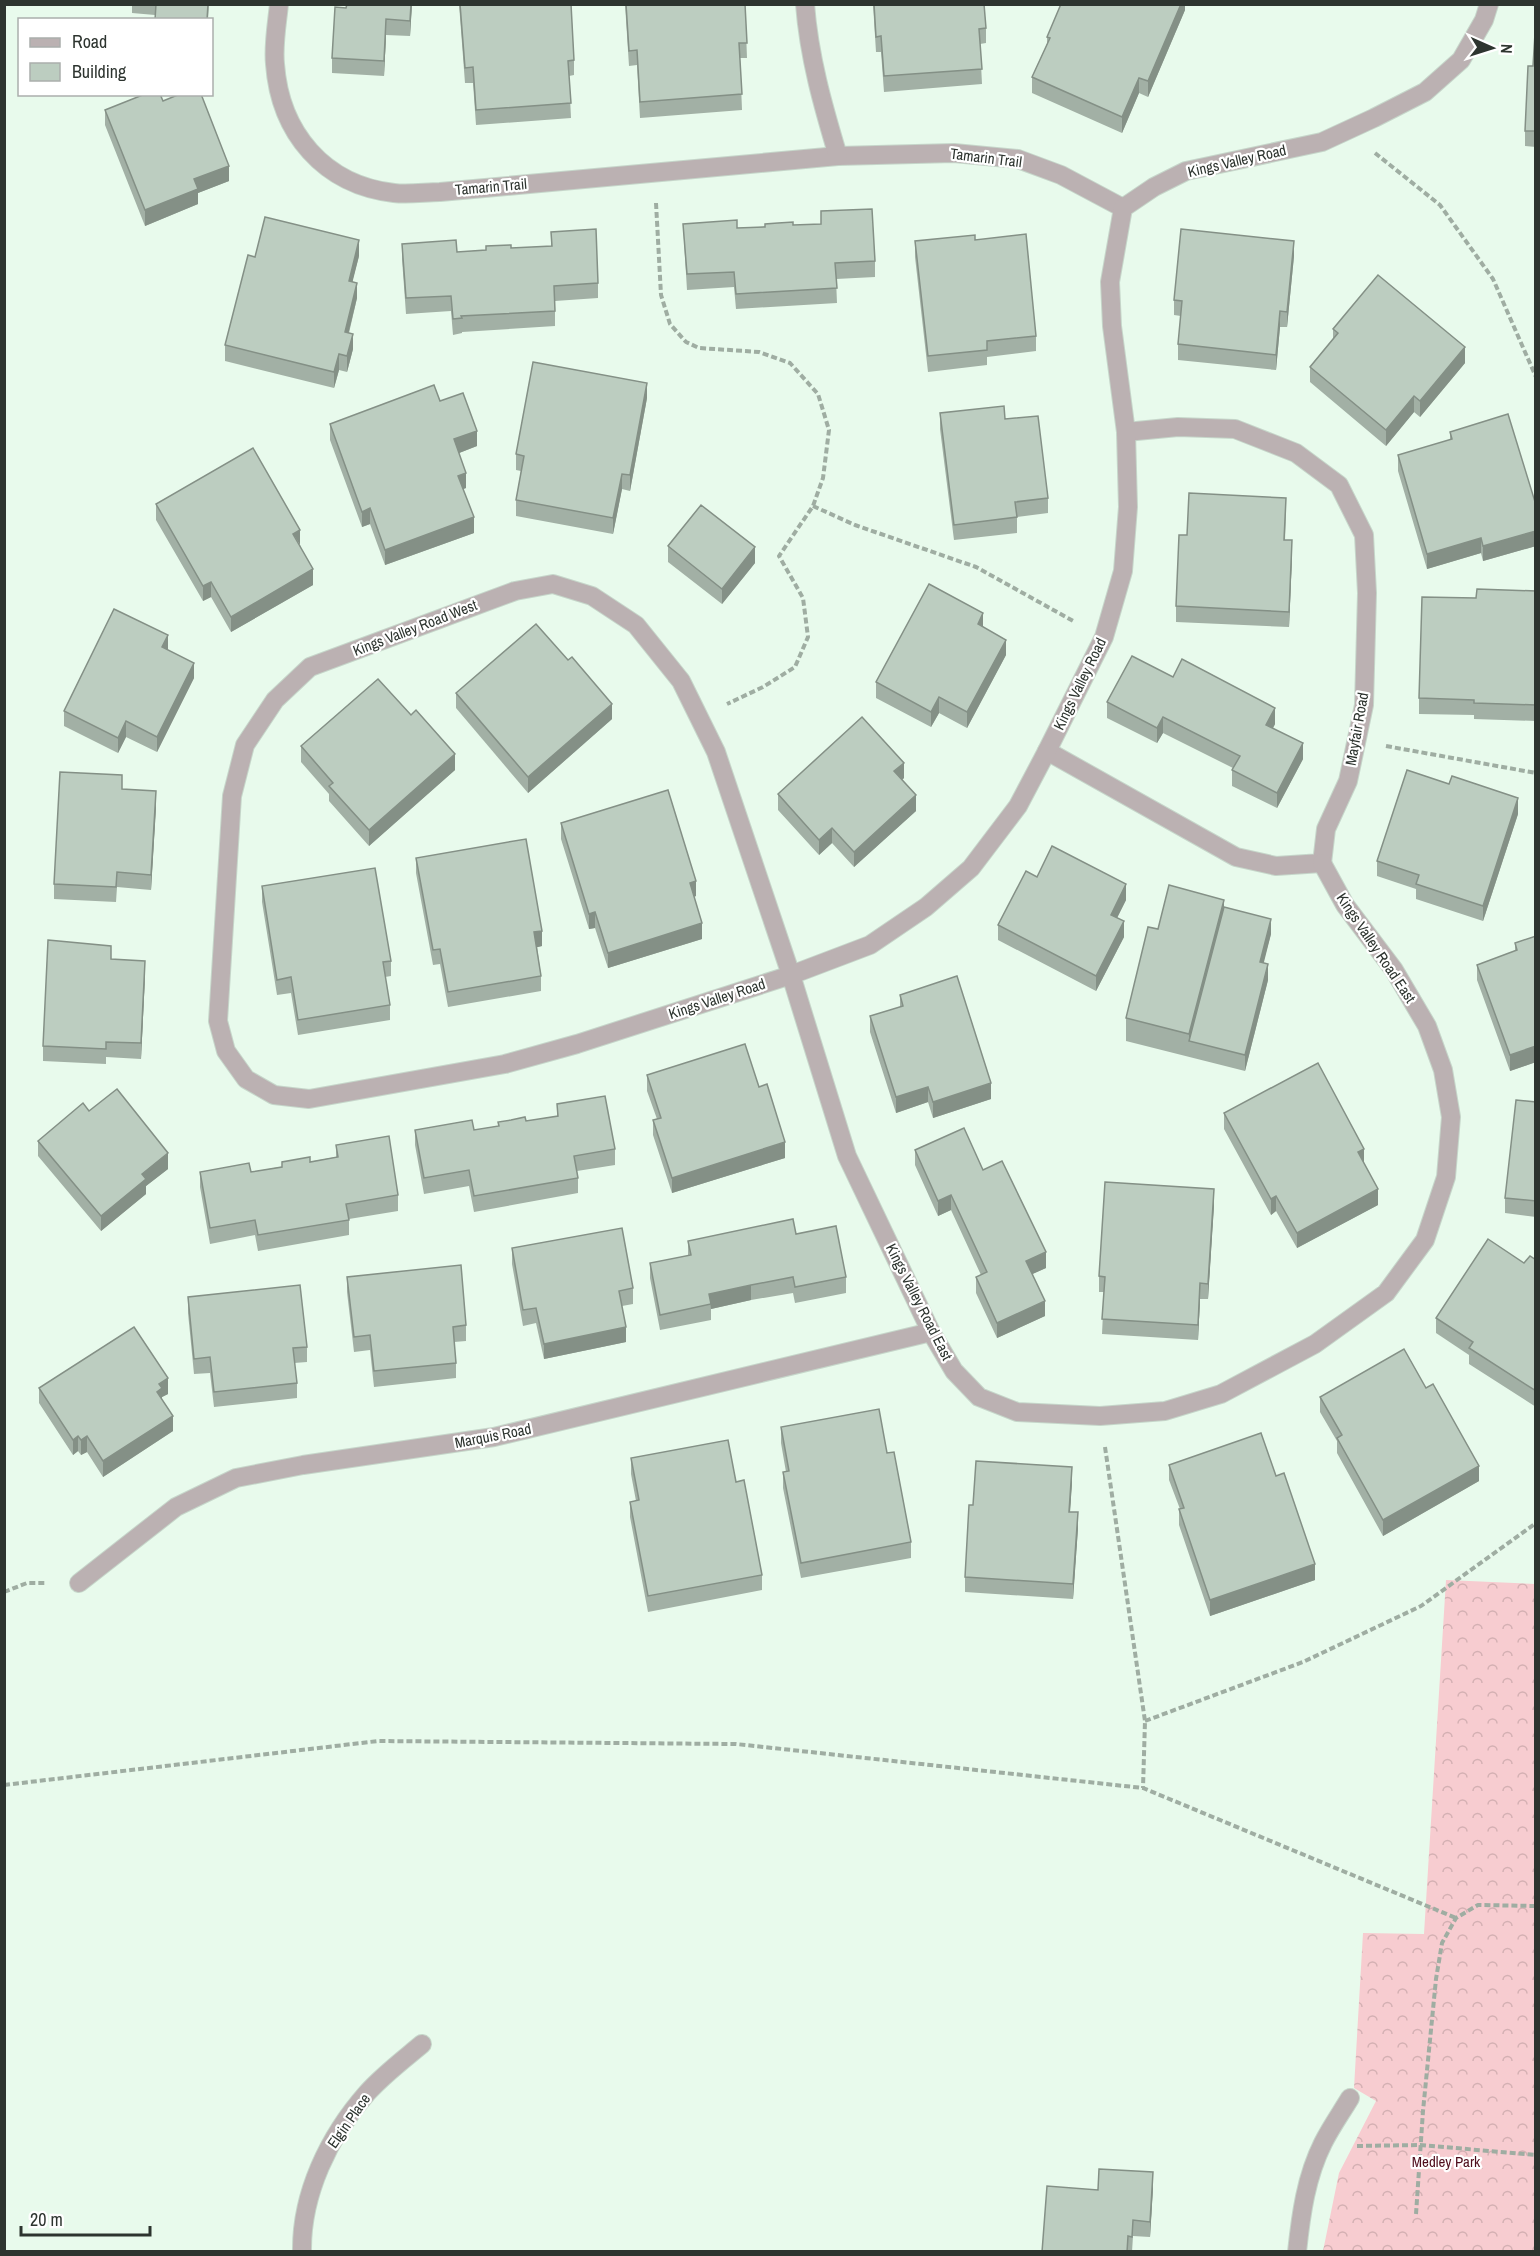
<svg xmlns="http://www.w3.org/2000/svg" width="1540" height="2256" font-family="'Archivo Narrow',sans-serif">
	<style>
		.forest { fill: url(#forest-crowns) }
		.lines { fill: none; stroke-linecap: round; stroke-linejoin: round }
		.street-casing { stroke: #c6d6ca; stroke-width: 20 }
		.path { stroke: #9fada2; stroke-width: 4; stroke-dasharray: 6 3; stroke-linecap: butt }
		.street { stroke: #bbb1b2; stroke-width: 18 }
		.wall { fill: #a2b0a5 }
		.shaded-wall { fill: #849086 }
		.building { fill: #bccdc0; stroke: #849086; stroke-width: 1.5 }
		.labels { text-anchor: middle; stroke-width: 4.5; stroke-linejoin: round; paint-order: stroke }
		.street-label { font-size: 15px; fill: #2d342f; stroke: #fff }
		.park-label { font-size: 15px; fill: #4f0e1d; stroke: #fff }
	</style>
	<defs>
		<pattern id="forest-crowns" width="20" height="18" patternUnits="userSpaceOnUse" patternTransform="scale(1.5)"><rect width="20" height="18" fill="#f7ccd0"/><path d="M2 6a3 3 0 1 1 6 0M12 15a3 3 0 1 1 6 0" fill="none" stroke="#d4b0b3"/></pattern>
	</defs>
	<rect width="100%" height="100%" fill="#e8faec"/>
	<path class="forest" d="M1446 1580 1535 1584V2251H1323L1339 2173 1376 2101 1354 2088 1363 1933 1424 1934Z"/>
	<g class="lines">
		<defs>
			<g id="street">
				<path d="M279 4C277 24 273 45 275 64 280 133 324 185 394 193 409 195 426 192 440 192L838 156 954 153 1018 159 1061 175 1123 208"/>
				<path d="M805 4C809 57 823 106 838 156"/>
				<path d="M1047 751 1236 857 1276 866 1322 863 1326 829 1348 781 1364 705 1367 593 1364 535 1339 485 1296 453 1235 429 1178 427 1126 432"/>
				<path d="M1322 863 1345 905 1394 970 1427 1026 1443 1070 1451 1117 1446 1177 1425 1240 1386 1293 1315 1344 1221 1394 1165 1411 1100 1416 1017 1412 979 1397 954 1371 931 1332 847 1156 791 975 716 752 681 681 636 625 592 596 553 584 515 591 310 667 275 700 245 745 232 796 218 1021 226 1051 246 1079 274 1095 309 1099 505 1064 577 1044 791 975 870 945 926 907 971 868 1018 806 1047 751 1104 637 1123 571 1128 507 1126 432 1112 326 1110 282 1123 208 1154 187 1186 171 1322 142 1374 118 1425 92 1461 60 1484 20 1489 4"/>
				<path d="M79 1583 176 1507 236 1478 303 1465 494 1437 931 1332"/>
				<path d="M302 2252C301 2194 329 2136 367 2093 383 2075 403 2060 422 2044"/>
				<path d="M1297 2252C1301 2214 1306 2177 1323 2143 1331 2127 1341 2113 1350 2098"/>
			</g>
		</defs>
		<use href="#street" class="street-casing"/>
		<g class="path">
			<path d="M1375 153 1440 205 1493 279 1536 377"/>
			<path d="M656 203 661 295 670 324 686 342 699 348 759 352 790 363 818 394 829 430 823 478 813 506 779 556 803 598 808 637 795 667 763 687 727 704"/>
			<path d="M813 506 855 525 976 567 1075 622"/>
			<path d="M1386 746 1536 773"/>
			<path d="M1105 1447 1145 1721 1143 1788"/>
			<path d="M4 1592 27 1583H47"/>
			<path d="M1145 1721 1303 1662 1421 1606 1536 1523"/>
			<path d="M4 1785 378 1741 736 1744 1143 1788 1456 1918"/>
			<path d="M1357 2146 1420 2145 1536 2155"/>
			<path d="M1416 2214 1423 2111 1436 1979 1442 1943 1456 1918 1478 1905 1536 1906"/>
		</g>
		<use href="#street" class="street"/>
	</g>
	<g class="wall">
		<path d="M132 4H209L208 20H155V15L132 13Z"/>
		<path d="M347 4H412L410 36 386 35 384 76 332 73V58Z"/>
		<path d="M459 4H571L574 60V75L569 76 571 118 476 125 473 83H465Z"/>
		<path d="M625 4H745L747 58H740L742 110 640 118 637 65 629 66Z"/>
		<path d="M873 4H984L986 28V43L980 44 982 84 884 92 881 52H876Z"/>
		<path d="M1185 4V10L1148 97 1139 93 1122 133 1032 93V77L1047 44V37Z"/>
		<path d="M1536 17V147L1525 146V131L1533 66Z"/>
		<path d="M163 101 229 181 198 193V204L145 226 105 125V110Z"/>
		<path d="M821 211 875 261V277L836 279 837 303 736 309 734 287 687 290 683 224 737 228 821 224Z"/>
		<path d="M551 232 598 283V298L555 301V326L462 332V333L453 335 451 311 406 314 402 259V244L457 252 551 246Z"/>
		<path d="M975 240 1036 336V351L987 357V365L928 372 915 257V241Z"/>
		<path d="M359 256 352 282 357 298 349 333 353 349 347 372 339 370 334 388 225 361V345Z"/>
		<path d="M1294 256 1287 327H1280L1276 370 1178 360V344L1181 316 1174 315V300Z"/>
		<path d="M1333 329 1465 363 1420 417 1414 412 1386 446 1310 382V367L1333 339Z"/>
		<path d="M647 398 630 491 622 489 613 534 516 516V500L521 471 516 470V454Z"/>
		<path d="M440 401 477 446 459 453 466 488 463 489 474 533 385 565 370 524 362 527 330 440V424Z"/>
		<path d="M940 413 1005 419 1048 498V513L1017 517V533L954 540 940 429Z"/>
		<path d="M1450 432 1536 505V546L1483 561 1481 553 1427 569 1398 471V455L1450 440Z"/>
		<path d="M156 504 300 545 313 585 231 632 211 597 203 601 156 520Z"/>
		<path d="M1286 513 1285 540 1292 556 1289 627 1176 622V606L1187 535Z"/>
		<path d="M668 546 755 563 722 604 668 562Z"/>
		<path d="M1536 591V721L1474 719V715L1419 714V698L1476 598Z"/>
		<path d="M983 627 1006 655 967 728 939 713 931 727 876 698V682Z"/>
		<path d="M168 650 194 678 157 752 126 737 118 753 64 726V711Z"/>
		<path d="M1173 677 1275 724 1273 728 1303 759 1277 808 1232 786V770L1233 768 1163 733 1157 743 1107 718V702Z"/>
		<path d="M456 693 612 719 528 793 456 708Z"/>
		<path d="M301 746 455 770 369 846 329 801V794L301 762Z"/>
		<path d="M904 778 902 780 916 811 854 867 832 843 819 855 778 810V794Z"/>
		<path d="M122 789 156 807 151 890 117 887 116 902 54 899V884Z"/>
		<path d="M1518 814 1483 921 1416 899V889L1377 876V861Z"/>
		<path d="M561 823 696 896 694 897 702 939 608 968 595 928 589 929 561 839Z"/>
		<path d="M416 858 542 946 537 947 541 976V991L448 1007 440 964 433 965 416 873Z"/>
		<path d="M1037 877 1126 900 1117 918 1124 937 1096 991 998 940V925Z"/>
		<path d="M262 886 391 961V976L385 977 390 1005V1020L298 1035 291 993 277 995 262 902Z"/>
		<path d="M1224 907 1271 934 1263 963 1268 980 1245 1071 1126 1041V1018Z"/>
		<path d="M1536 936V1062L1510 1071 1477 980V965L1515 951V943Z"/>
		<path d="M111 959 145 976 141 1059 106 1057V1064L43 1061V1046Z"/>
		<path d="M900 995 991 1099 933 1118 928 1102 896 1113 870 1032V1016L900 1007Z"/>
		<path d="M647 1075 785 1158 672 1193 653 1135V1120L657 1119 647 1091Z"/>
		<path d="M1536 1102V1217L1505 1213V1198Z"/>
		<path d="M557 1104 615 1149V1165L577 1171 578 1178V1193L474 1212 469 1186 424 1194 415 1145V1130H474L498 1126V1122L526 1121 557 1116Z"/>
		<path d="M89 1111 168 1169 146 1186V1194L101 1231 38 1156V1141Z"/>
		<path d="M1224 1113 1364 1164 1378 1205 1297 1248 1276 1211 1271 1215 1224 1129Z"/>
		<path d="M336 1145 398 1195V1211L349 1219V1235L258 1251 255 1235 210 1244 200 1187V1172H251L336 1157Z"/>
		<path d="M915 1150 983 1170 1046 1268 1032 1274 1045 1316 997 1338 976 1293V1277L981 1275 951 1210 938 1216 915 1165Z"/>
		<path d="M1214 1205 1208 1299H1200L1198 1340 1102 1334 1104 1292H1099V1276Z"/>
		<path d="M796 1234 846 1277V1293L795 1303 793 1293 751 1300 711 1309V1320L660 1330 650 1278V1263L688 1256V1241Z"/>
		<path d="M512 1248 633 1288V1304L622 1306 626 1342 544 1359 536 1323 523 1326 512 1264Z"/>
		<path d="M1536 1260V1407L1469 1364V1355L1436 1333V1318L1524 1263Z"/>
		<path d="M347 1277 466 1325V1341L454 1342 456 1363V1378L374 1387 370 1350 354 1352 347 1292Z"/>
		<path d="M188 1297 307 1347V1362L294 1363 297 1383V1398L214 1407 210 1373 194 1374 188 1313Z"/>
		<path d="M39 1388 168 1394 162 1397V1400L173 1431 103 1477 87 1452 81 1455 78 1451 73 1455 39 1403Z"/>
		<path d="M1320 1397 1479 1481 1383 1536 1337 1453V1441L1320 1412Z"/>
		<path d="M781 1427 887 1453 911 1542V1558L801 1578 783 1488V1472H786L781 1443Z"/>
		<path d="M631 1458 736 1482 762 1575V1590L648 1612 630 1517V1502L636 1501 631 1474Z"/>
		<path d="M1169 1465 1276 1476 1315 1580 1210 1616 1179 1525V1509H1180L1169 1480Z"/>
		<path d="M1072 1482 1070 1512 1078 1528 1073 1599 965 1592V1577L973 1505Z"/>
		<path d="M1153 2188 1150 2237 1133 2236 1132 2252H1042L1098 2190Z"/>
	</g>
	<g class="shaded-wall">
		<path d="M411 4H412L410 36V21Z"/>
		<path d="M1181 4H1185V10L1148 97V81Z"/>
		<path d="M386 19V35L384 76V61Z"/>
		<path d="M1139 78V93L1122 133V117Z"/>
		<path d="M229 166V181L198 193V204L145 226V210L194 179Z"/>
		<path d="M359 240V256L349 296V281Z"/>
		<path d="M1294 241V256L1287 327V312Z"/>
		<path d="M357 283V298L345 347V332Z"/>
		<path d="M1280 311V327L1276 370V355Z"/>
		<path d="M353 334V349L347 372V356Z"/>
		<path d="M1465 347V363L1420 417V401Z"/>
		<path d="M339 354V370L334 388V372Z"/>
		<path d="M647 383V398L630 491V475Z"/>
		<path d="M1414 396V412L1386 446V430Z"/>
		<path d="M477 431V446L454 455V439Z"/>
		<path d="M466 473V488L458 491V476Z"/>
		<path d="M622 474V489L613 534V518Z"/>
		<path d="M370 508V524L362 527V512Z"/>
		<path d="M474 517V533L385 565V550Z"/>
		<path d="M300 530V545L293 534Z"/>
		<path d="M1536 531V546L1483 561V546Z"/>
		<path d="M1481 538V553L1427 569V554Z"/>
		<path d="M1292 540V556L1289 627V612Z"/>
		<path d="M755 547V563L722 604V589Z"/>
		<path d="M313 569V585L231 632V617Z"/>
		<path d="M211 582V597L203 601V586Z"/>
		<path d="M983 613V628L978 624Z"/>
		<path d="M168 635V651L162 647Z"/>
		<path d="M1006 640V655L967 728V712Z"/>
		<path d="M194 663V678L157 752V737Z"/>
		<path d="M939 697V713L931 727V712Z"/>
		<path d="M612 704V719L528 793V777Z"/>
		<path d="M1275 708V724L1266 741V725Z"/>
		<path d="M1163 717V733L1157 743V728Z"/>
		<path d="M126 721V737L118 753V738Z"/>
		<path d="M1303 743V759L1277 808V793Z"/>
		<path d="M455 754V770L369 846V830Z"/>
		<path d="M904 763V778L894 787V771Z"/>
		<path d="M156 791V807L151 890V875Z"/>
		<path d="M916 795V811L854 867V852Z"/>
		<path d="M1518 798V814L1483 921V906Z"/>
		<path d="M832 828V843L819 855V840Z"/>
		<path d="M696 881V896L690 898V883Z"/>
		<path d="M1126 884V900L1111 930V915Z"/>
		<path d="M1224 900V922L1189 1041V1056V1034Z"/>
		<path d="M595 912V928L589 929V914Z"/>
		<path d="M1271 919V934L1260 978V962Z"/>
		<path d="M1124 921V937L1096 991V976Z"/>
		<path d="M702 923V939L608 968V953Z"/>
		<path d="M542 931V946L534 948V932Z"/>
		<path d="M145 961V976L141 1059V1043Z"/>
		<path d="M1268 964V980L1245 1071V1055Z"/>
		<path d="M1536 1046V1062L1510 1071V1055Z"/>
		<path d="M991 1083V1099L933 1118V1102Z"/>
		<path d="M928 1087V1102L896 1113V1097Z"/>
		<path d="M785 1142V1158L672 1193V1178Z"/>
		<path d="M1364 1149V1164L1358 1152Z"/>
		<path d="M168 1153V1169L146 1186V1194L101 1231V1216L142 1174Z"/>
		<path d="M1214 1189V1205L1208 1299V1284Z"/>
		<path d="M1378 1189V1205L1297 1248V1233Z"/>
		<path d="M951 1195V1210L938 1216V1201Z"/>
		<path d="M1276 1196V1211L1271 1215V1199Z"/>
		<path d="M1046 1252V1268L1026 1277V1261Z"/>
		<path d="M1200 1283V1299L1198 1340V1325Z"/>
		<path d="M751 1285V1300L711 1309 709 1294Z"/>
		<path d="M1045 1301V1316L997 1338V1323Z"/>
		<path d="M626 1327V1342L544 1359V1344Z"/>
		<path d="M168 1378V1394L162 1397V1403L157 1392 159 1384Z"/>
		<path d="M173 1416V1431L103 1477V1461Z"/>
		<path d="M78 1436V1451L73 1455V1440Z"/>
		<path d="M87 1436V1452L81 1455V1440Z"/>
		<path d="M1479 1466V1481L1383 1536V1520Z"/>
		<path d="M1072 1467V1482L1069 1527V1512Z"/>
		<path d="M1078 1512V1528L1073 1599V1584Z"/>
		<path d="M1315 1564V1580L1210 1616V1600Z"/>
		<path d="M1153 2172V2188L1150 2237V2222Z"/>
	</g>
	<g class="building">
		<path d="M156 4H208L207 20H155Z"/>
		<path d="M347 4H411L410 21 386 19 384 61 332 58 335 7 346 8Z"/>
		<path d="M460 4H571L574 60 568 61 571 103 476 110 473 67 465 68Z"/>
		<path d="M626 4H745L747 43H739L742 94 640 102 637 50 629 51Z"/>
		<path d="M874 4H984L986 28 979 29 982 69 884 76 881 36 876 37Z"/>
		<path d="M1061 4H1181L1148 81 1139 78 1122 117 1032 77 1050 38 1047 37Z"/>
		<path d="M1536 17V131H1525L1528 66H1533Z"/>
		<path d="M145 94H160L163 101 180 94H201L229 166 194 179 198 189 145 210 105 110Z"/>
		<path d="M872 209 875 261 835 263 837 288 736 294 734 272 687 274 683 224 737 220V228L765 227V224L778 223 793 222V225L821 224V211Z"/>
		<path d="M265 217 359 240 349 281 357 283 345 332 353 334 347 356 339 354 334 372 225 345 248 255 255 257Z"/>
		<path d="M596 229 598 283 554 286 555 311 461 316 462 318 453 319 451 296 406 298 402 244 456 240 457 252 486 250V246L511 245V248L552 246 551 232Z"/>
		<path d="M1181 229 1294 241 1287 312 1280 311 1276 355 1178 344 1182 301 1174 300Z"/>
		<path d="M1026 234 1036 336 987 341V350L928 356 915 241 975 235V240Z"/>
		<path d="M1378 275 1465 347 1420 401 1414 396 1386 430 1310 367 1338 333 1333 329Z"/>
		<path d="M533 362 647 383 630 475 622 474 613 518 516 500 524 456 516 454Z"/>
		<path d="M434 385 440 401 463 393 477 431 454 439 466 473 458 476 474 517 385 550 370 508 362 512 330 424Z"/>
		<path d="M1004 406 1005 419 1038 416 1048 498 1015 502 1017 517 954 525 940 413Z"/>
		<path d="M1508 414 1536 505V531L1483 546 1481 538 1427 554 1398 455 1452 439 1450 432Z"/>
		<path d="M253 448 300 530 293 534 313 569 231 617 211 582 203 586 156 504Z"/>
		<path d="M1189 493 1286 498 1284 540H1292L1289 612 1176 606 1179 535H1187Z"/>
		<path d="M701 505 755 547 722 589 668 546Z"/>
		<path d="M929 584 983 613 978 624 1006 640 967 712 939 697 931 712 876 682Z"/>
		<path d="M1477 589 1536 591V705L1474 703V700L1419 698 1422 597 1476 598Z"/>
		<path d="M114 609 168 635 162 647 194 663 157 737 126 721 118 738 64 711Z"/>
		<path d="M536 624 568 660 572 657 612 704 528 777 456 693Z"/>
		<path d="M1132 656 1173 677 1182 659 1275 708 1266 725 1303 743 1277 793 1232 770 1240 756 1163 717 1157 728 1107 702Z"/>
		<path d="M378 679 411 715 416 710 455 754 369 830 329 786 333 783 301 746Z"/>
		<path d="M862 717 904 763 894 771 916 795 854 852 832 828 819 840 778 794Z"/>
		<path d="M1407 770 1449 784 1452 776 1518 798 1483 906 1416 884 1419 875 1377 861Z"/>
		<path d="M60 772 122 775V789L156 791 151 875 117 872 116 887 54 884Z"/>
		<path d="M668 790 696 881 690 883 702 923 608 953 595 912 589 914 561 823Z"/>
		<path d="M526 839 542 931 534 932 541 976 448 992 440 949 433 950 416 858Z"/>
		<path d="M1052 846 1126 884 1111 915 1124 921 1096 976 998 925 1026 871 1037 877Z"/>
		<path d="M375 868 391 961 383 962 390 1005 298 1020 291 977 277 980 262 886Z"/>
		<path d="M1169 885 1224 900 1189 1034 1126 1018 1148 927 1158 929Z"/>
		<path d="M1224 907 1271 919 1260 962 1268 964 1245 1055 1189 1041Z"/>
		<path d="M1536 936V1046L1510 1055 1477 965 1517 950 1515 943Z"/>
		<path d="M48 940 111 946V959L145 961 141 1043 106 1042V1049L43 1046Z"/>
		<path d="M957 976 991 1083 933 1102 928 1087 896 1097 870 1016 903 1006 900 995Z"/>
		<path d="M745 1044 759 1087 767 1084 785 1142 672 1178 653 1120 661 1118 647 1075Z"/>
		<path d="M1318 1063 1364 1149 1358 1152 1378 1189 1297 1233 1276 1196 1271 1199 1224 1113Z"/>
		<path d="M117 1089 168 1153 142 1174 146 1179 101 1216 38 1141 83 1103 89 1111Z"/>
		<path d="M605 1096 615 1149 574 1156 578 1178 474 1196 469 1170 424 1178 415 1130 472 1120 474 1130 499 1126 498 1122 511 1120 525 1117 526 1121 558 1116 557 1104Z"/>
		<path d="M1516 1100 1536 1102V1201L1505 1198Z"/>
		<path d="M964 1128 983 1170 1002 1161 1046 1252 1026 1261 1045 1301 997 1323 976 1277 987 1272 951 1195 938 1201 915 1150Z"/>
		<path d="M389 1136 398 1195 346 1204 349 1220 258 1235 255 1220 210 1228 200 1172 249 1163 251 1172 282 1167V1162L310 1157V1162L338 1157 336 1145Z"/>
		<path d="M1105 1182 1214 1189 1208 1284 1200 1283 1198 1325 1102 1319 1105 1277 1099 1276Z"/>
		<path d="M793 1219 796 1234 836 1226 846 1277 795 1287 793 1277 751 1285 709 1294 711 1304 660 1315 650 1263 691 1255 688 1241Z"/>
		<path d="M622 1228 633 1288 619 1291 626 1327 544 1344 536 1308 523 1310 512 1248Z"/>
		<path d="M1488 1239 1524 1263 1530 1256 1536 1260V1391L1469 1348 1473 1342 1436 1318Z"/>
		<path d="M461 1265 466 1325 453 1327 456 1363 374 1371 370 1335 354 1337 347 1277Z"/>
		<path d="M300 1285 307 1347 293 1348 297 1383 214 1392 210 1357 194 1359 188 1297Z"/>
		<path d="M134 1327 168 1378 159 1384 162 1388 157 1392 173 1416 103 1461 87 1436 81 1440 78 1436 73 1440 39 1388Z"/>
		<path d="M1404 1349 1426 1388 1433 1384 1479 1466 1383 1520 1337 1438 1342 1435 1320 1397Z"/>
		<path d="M879 1409 887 1453 894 1452 911 1542 801 1563 783 1472 789 1471 781 1427Z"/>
		<path d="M1261 1433 1276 1476 1284 1473 1315 1564 1210 1600 1179 1509 1184 1508 1169 1465Z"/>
		<path d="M728 1440 736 1482 744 1480 762 1575 648 1596 630 1502 639 1500 631 1458Z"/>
		<path d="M976 1461 1072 1467 1069 1512H1078L1073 1584 965 1577 969 1505H973Z"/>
		<path d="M1099 2169 1153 2172 1150 2222 1133 2220 1132 2237 1128 2236 1127 2252H1042L1047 2186 1098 2190Z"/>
	</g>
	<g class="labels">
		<g class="street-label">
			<text transform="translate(986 158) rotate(7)" y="5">Tamarin Trail</text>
			<text transform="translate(1237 161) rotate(-13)" y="5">Kings Valley Road</text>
			<text transform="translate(491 187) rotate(-5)" y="5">Tamarin Trail</text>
			<text transform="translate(415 628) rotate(-21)" y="5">Kings Valley Road West</text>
			<text transform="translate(1080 684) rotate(-64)" y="5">Kings Valley Road</text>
			<text transform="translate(1357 729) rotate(-80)" y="5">Mayfair Road</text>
			<text transform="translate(1376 948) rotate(56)" y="5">Kings Valley Road East</text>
			<text transform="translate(717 999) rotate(-18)" y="5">Kings Valley Road</text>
			<text transform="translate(919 1302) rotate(63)" y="5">Kings Valley Road East</text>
			<text transform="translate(493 1436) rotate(-11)" y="5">Marquis Road</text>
			<text transform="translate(349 2121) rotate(-55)" y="5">Elgin Place</text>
		</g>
		<g class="park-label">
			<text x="1446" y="2167">Medley Park</text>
		</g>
	</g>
	<rect width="1540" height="2256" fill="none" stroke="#2d342f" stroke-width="12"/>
	<rect x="18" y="18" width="195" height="78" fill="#ffffff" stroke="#abaeac" stroke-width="1.5"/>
	<rect x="30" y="38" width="30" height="9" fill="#bbb1b2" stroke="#abaeac" stroke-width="1.5"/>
	<text x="72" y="48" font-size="18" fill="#2d342f">Road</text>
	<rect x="30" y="63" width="30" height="18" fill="#bccdc0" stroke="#abaeac" stroke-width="1.5"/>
	<text x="72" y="78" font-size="18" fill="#2d342f">Building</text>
	<g transform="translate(1492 48) rotate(93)" stroke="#ffffff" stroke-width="4.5" paint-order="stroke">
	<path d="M0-4.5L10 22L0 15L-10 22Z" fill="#2d342f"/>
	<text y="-9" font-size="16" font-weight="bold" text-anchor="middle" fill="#2d342f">N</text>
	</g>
	<path d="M21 2226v9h129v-9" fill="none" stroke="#2d342f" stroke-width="3"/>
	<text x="30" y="2226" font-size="18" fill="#2d342f" stroke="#ffffff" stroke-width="4.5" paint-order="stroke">20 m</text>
</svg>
